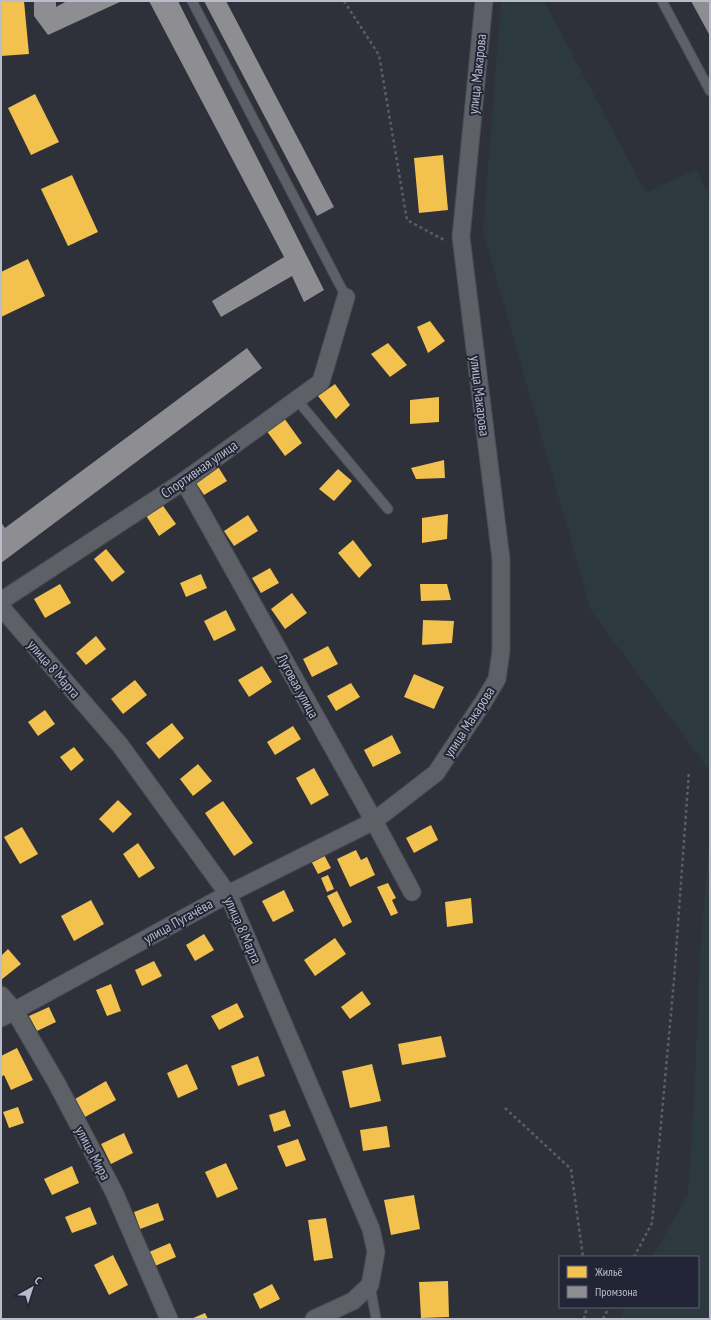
<svg xmlns="http://www.w3.org/2000/svg" width="711" height="1320" font-family="'PT Sans Narrow',sans-serif">
	<style>
		.green { fill: #2c3a40 }
		.homes { fill: #f2c14e }
		.industry { fill: #8d8d92 }
		.lines { fill: none; stroke-linecap: round; stroke-linejoin: round }
		.lane-casing { stroke: #4a4c53; stroke-width: 11 }
		.street-casing { stroke: #4a4c53; stroke-width: 19 }
		.path { stroke: #5c5e65; stroke-width: 2.5; stroke-dasharray: 3 3; stroke-linecap: butt }
		.lane { stroke: #5e6068; stroke-width: 9 }
		.street { stroke: #5e6068; stroke-width: 17 }
		.labels { text-anchor: middle; stroke-width: 4; stroke-linejoin: round; paint-order: stroke }
		.street-label { font-size: 14px; fill: #b9bcca; stroke: #212535 }
	</style>
	<rect width="100%" height="100%" fill="#2e313a"/>
	<g class="green">
		<path d="M501 1H544L646 193 696 169 710 199V771L591 611 483 232Z"/>
		<path d="M710 832V1319H620L624 1307H698V1257H652L688 1195 695 1080 700 956Z"/>
	</g>
	<g class="homes">
		<path d="M1 1H24L29 54 1 56Z"/>
		<path d="M35 94 59 142 31 155 8 108Z"/>
		<path d="M443 155 448 210 419 213 414 158Z"/>
		<path d="M72 175 98 232 68 246 41 189Z"/>
		<path d="M28 259 45 296 1 317V272Z"/>
		<path d="M430 321 445 341 428 353 417 327Z"/>
		<path d="M388 343 407 365 390 377 371 354Z"/>
		<path d="M335 384 350 405 336 419 318 396Z"/>
		<path d="M439 397V422L410 424V400Z"/>
		<path d="M284 418 302 443 285 456 266 430Z"/>
		<path d="M444 460 445 478 416 479 411 468Z"/>
		<path d="M217 465 227 481 204 495 194 480Z"/>
		<path d="M338 469 352 481 334 501 319 489Z"/>
		<path d="M161 503 176 524 159 536 145 514Z"/>
		<path d="M448 514 447 539 422 543V518Z"/>
		<path d="M248 515 258 531 234 546 224 531Z"/>
		<path d="M353 540 372 565 359 578 338 553Z"/>
		<path d="M106 549 125 572 112 582 94 559Z"/>
		<path d="M270 568 279 583 261 593 252 578Z"/>
		<path d="M201 574 207 588 186 597 180 583Z"/>
		<path d="M60 584 71 603 45 618 34 599Z"/>
		<path d="M420 584H447L451 600 421 601Z"/>
		<path d="M292 593 307 613 285 629 271 609Z"/>
		<path d="M226 610 236 630 214 641 204 621Z"/>
		<path d="M423 620 454 621 452 643 422 645Z"/>
		<path d="M96 636 106 649 86 665 76 653Z"/>
		<path d="M328 646 338 664 312 677 303 659Z"/>
		<path d="M262 666 272 682 249 697 238 680Z"/>
		<path d="M414 674 444 687 434 709 404 697Z"/>
		<path d="M135 680 147 695 123 714 111 699Z"/>
		<path d="M351 683 360 697 336 711 327 696Z"/>
		<path d="M45 710 55 724 38 736 28 722Z"/>
		<path d="M172 723 184 738 159 759 146 743Z"/>
		<path d="M293 726 301 739 275 755 267 742Z"/>
		<path d="M392 735 401 753 373 767 364 750Z"/>
		<path d="M74 747 84 760 71 771 60 757Z"/>
		<path d="M198 764 212 781 193 796 180 779Z"/>
		<path d="M314 768 329 795 311 805 296 778Z"/>
		<path d="M118 800 132 814 113 833 99 819Z"/>
		<path d="M223 801 253 843 234 856 205 813Z"/>
		<path d="M431 825 438 840 414 853 406 838Z"/>
		<path d="M22 827 38 854 20 864 4 837Z"/>
		<path d="M138 843 155 868 139 878 123 854Z"/>
		<path d="M356 850 361 860 367 857 375 875 350 887 337 859Z"/>
		<path d="M322 851 331 868 318 874 309 857Z"/>
		<path d="M328 875 334 889 327 892 321 878Z"/>
		<path d="M388 883 396 898 392 900 398 913 391 916 377 887Z"/>
		<path d="M284 890 294 911 273 922 262 901Z"/>
		<path d="M337 891 352 922 343 927 327 896Z"/>
		<path d="M471 898 473 923 447 927 445 902Z"/>
		<path d="M91 900 104 924 74 941 61 916Z"/>
		<path d="M204 934 214 950 195 961 186 945Z"/>
		<path d="M335 938 346 954 315 976 304 960Z"/>
		<path d="M8 949 21 964 1 980V956Z"/>
		<path d="M154 961 162 976 142 986 135 970Z"/>
		<path d="M111 984 121 1011 107 1016 96 990Z"/>
		<path d="M362 991 371 1004 350 1019 341 1007Z"/>
		<path d="M237 1003 244 1017 219 1030 211 1016Z"/>
		<path d="M49 1007 56 1022 37 1031 29 1016Z"/>
		<path d="M441 1036 446 1057 402 1065 398 1044Z"/>
		<path d="M17 1048 33 1080 11 1090 4 1075 1 1077V1056Z"/>
		<path d="M258 1056 265 1076 238 1086 231 1066Z"/>
		<path d="M187 1064 198 1089 178 1098 167 1073Z"/>
		<path d="M372 1064 381 1101 350 1108 342 1071Z"/>
		<path d="M106 1081 116 1100 85 1117 75 1099Z"/>
		<path d="M18 1107 24 1123 9 1128 3 1112Z"/>
		<path d="M285 1110 291 1126 274 1132 269 1115Z"/>
		<path d="M387 1126 390 1147 363 1151 360 1130Z"/>
		<path d="M124 1133 133 1153 111 1164 101 1144Z"/>
		<path d="M298 1139 306 1160 286 1167 277 1146Z"/>
		<path d="M226 1163 238 1189 217 1198 205 1172Z"/>
		<path d="M72 1166 79 1183 52 1195 44 1179Z"/>
		<path d="M414 1195 420 1229 391 1235 384 1200Z"/>
		<path d="M158 1203 164 1220 140 1229 134 1212Z"/>
		<path d="M90 1207 97 1224 72 1233 65 1217Z"/>
		<path d="M326 1218 333 1258 314 1261 308 1220Z"/>
		<path d="M170 1243 176 1257 155 1266 149 1252Z"/>
		<path d="M113 1255 128 1285 109 1295 94 1265Z"/>
		<path d="M448 1281 449 1317 421 1318 419 1282Z"/>
		<path d="M272 1284 280 1299 260 1309 253 1294Z"/>
		<path d="M205 1313 208 1319H191Z"/>
	</g>
	<g class="industry">
		<path d="M34 1H56V7L67 1H122L48 35 34 16Z"/>
		<path d="M149 1H178L324 290 304 302 292 276 221 317 212 301 284 257Z"/>
		<path d="M204 1H226L334 207 317 216Z"/>
		<path d="M691 1H710V36Z"/>
		<path d="M247 348 262 368 1 563V522L5 528Z"/>
	</g>
	<g class="lines">
		<defs>
			<g id="lane">
				<path d="M192 1 346 297"/>
				<path d="M662 1 710 91"/>
				<path d="M297 400 388 509"/>
				<path d="M370 1285 376 1319"/>
			</g>
			<g id="street">
				<path d="M184 481 374 821 412 892"/>
				<path d="M1 601 184 481 321 382 346 297"/>
				<path d="M1 607 120 745 228 894 371 1229 376 1252 370 1285 353 1301 314 1319"/>
				<path d="M1 995 14 1010 56 1082 114 1192 169 1319"/>
				<path d="M1 1018 228 894 374 821 436 773 484 701 497 679 501 651V559L461 237 484 1"/>
			</g>
		</defs>
		<use href="#lane" class="lane-casing"/>
		<use href="#street" class="street-casing"/>
		<g class="path">
			<path d="M344 1 379 55 407 220 444 240"/>
			<path d="M505 1108 571 1169 583 1257"/>
			<path d="M634 1257 652 1223 674 980 689 771"/>
			<path d="M584 1319 587 1307"/>
			<path d="M603 1319 609 1307"/>
		</g>
		<use href="#lane" class="lane"/>
		<use href="#street" class="street"/>
	</g>
	<g class="labels">
		<g class="street-label">
			<text transform="translate(477 74) rotate(-84)" y="5">улица Макарова</text>
			<text transform="translate(480 396) rotate(83)" y="5">улица Макарова</text>
			<text transform="translate(199 469) rotate(-35)" y="5">Спортивная улица</text>
			<text transform="translate(54 669) rotate(49)" y="5">улица 8 Марта</text>
			<text transform="translate(298 686) rotate(61)" y="5">Луговая улица</text>
			<text transform="translate(469 722) rotate(-57)" y="5">улица Макарова</text>
			<text transform="translate(178 921) rotate(-29)" y="5">улица Пугачёва</text>
			<text transform="translate(243 930) rotate(66)" y="5">улица 8 Марта</text>
			<text transform="translate(93 1153) rotate(62)" y="5">улица Мира</text>
		</g>
	</g>
	<rect width="711" height="1320" fill="none" stroke="#b9bcca" stroke-width="4"/>
	<rect x="559" y="1256" width="140" height="52" fill="#212535" stroke="#5e6171"/>
	<rect x="567" y="1266" width="20" height="12" fill="#f2c14e" stroke="#5e6171"/>
	<text x="595" y="1276" font-size="12" fill="#b9bcca">Жильё</text>
	<rect x="567" y="1286" width="20" height="12" fill="#8d8d92" stroke="#5e6171"/>
	<text x="595" y="1296" font-size="12" fill="#b9bcca">Промзона</text>
	<g transform="translate(32 1288) rotate(39)" stroke="#212535" stroke-width="3" paint-order="stroke">
	<path d="M0-3L7 15L0 10L-7 15Z" fill="#b9bcca"/>
	<text y="-6" font-size="11" font-weight="bold" text-anchor="middle" fill="#b9bcca">С</text>
	</g>
</svg>
